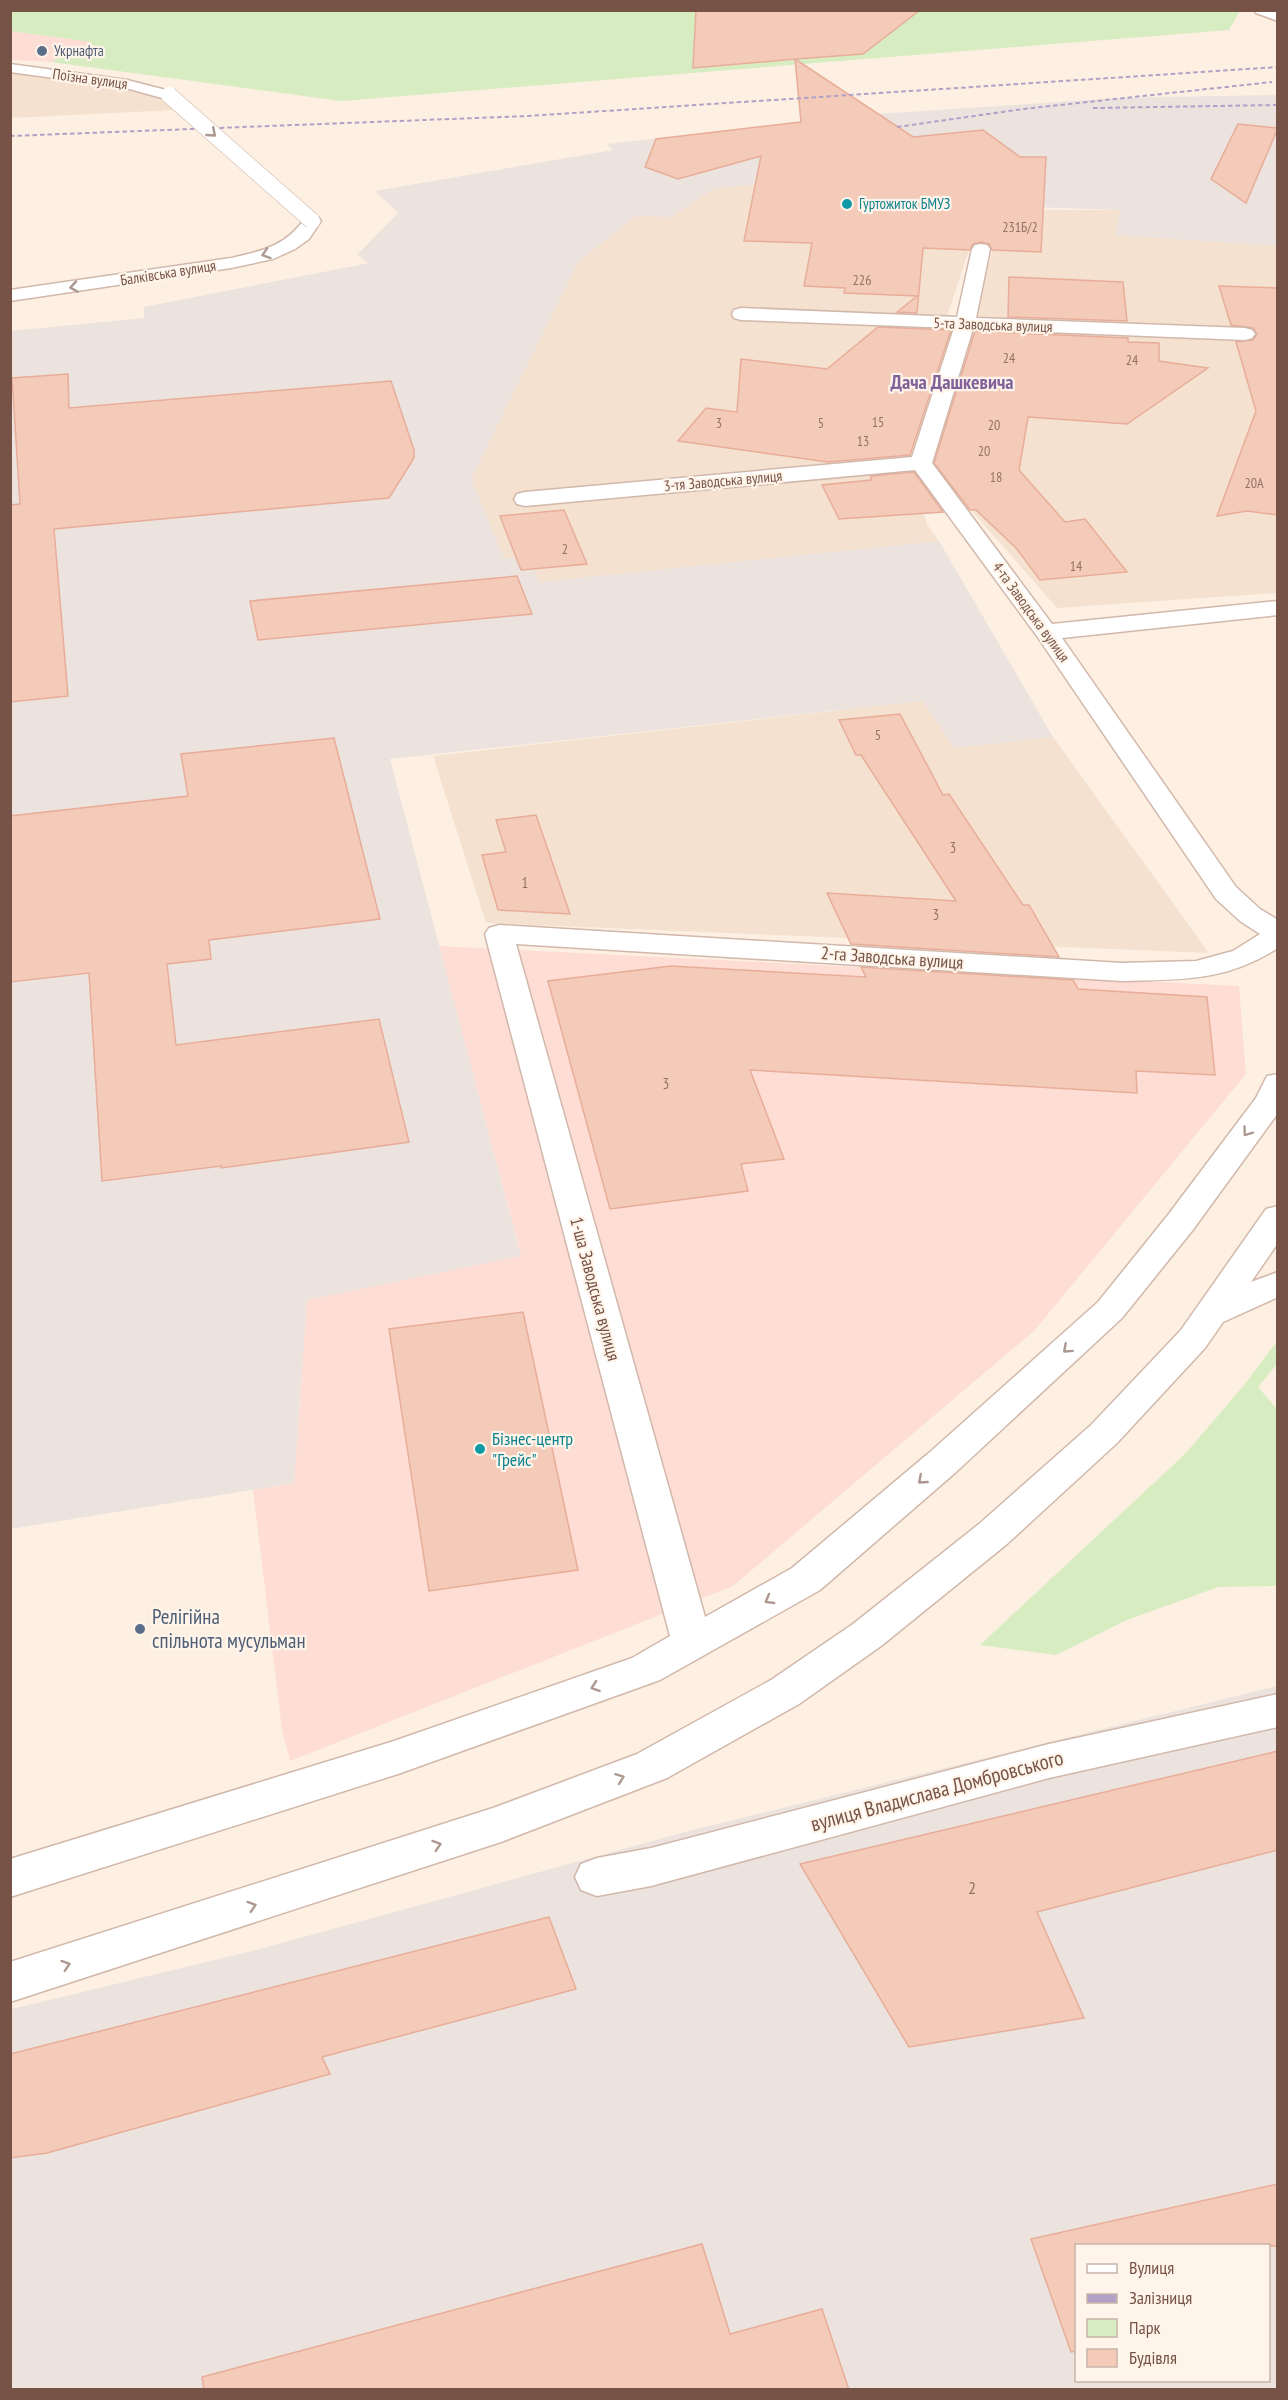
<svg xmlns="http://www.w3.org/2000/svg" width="1288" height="2400" font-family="'PT Sans Narrow',sans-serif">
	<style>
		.residential { fill: #f5e1d0 }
		.commercial { fill: #feddd5 }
		.industrial { fill: #ece3de; fill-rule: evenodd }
		.green { fill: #d7ecc0 }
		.building { fill: #f4cab9; stroke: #e8ad98; stroke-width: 1.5 }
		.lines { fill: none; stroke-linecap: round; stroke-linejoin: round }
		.minor-casing { stroke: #d1b8ab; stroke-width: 3 }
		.minor { fill: #fff; fill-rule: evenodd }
		.rail { stroke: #b1a0c7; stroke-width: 2; stroke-dasharray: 4.5 3; stroke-linecap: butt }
		.minor-bridge-casing { stroke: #d1b8ab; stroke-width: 17; stroke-linecap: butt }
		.minor-bridge { stroke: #fff; stroke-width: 16 }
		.oneway { stroke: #ad9891 }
		.service-dot { fill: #5c6f8a; stroke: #fff4ea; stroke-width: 2 }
		.culture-dot { fill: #0f9aa8; stroke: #fff4ea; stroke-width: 2 }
		.labels { text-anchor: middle; stroke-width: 4.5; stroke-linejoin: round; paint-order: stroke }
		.far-number-label { font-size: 14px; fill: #967164 }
		.far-service-label { font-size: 15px; fill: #4e5e75; stroke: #fff4ea; text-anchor: start }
		.far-street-label { font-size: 15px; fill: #775347; stroke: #fff4ea }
		.far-culture-label { font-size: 15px; fill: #0d838f; stroke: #fff4ea; text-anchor: start }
		.number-label { font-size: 15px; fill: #967164 }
		.street-label { font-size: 18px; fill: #775347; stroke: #fff4ea }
		.culture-label { font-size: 18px; fill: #0d838f; stroke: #fff4ea; text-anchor: start }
		.near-number-label { font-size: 18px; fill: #967164 }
		.far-district-label { font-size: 20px; font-weight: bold; fill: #81629a; stroke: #fff4ea }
		.near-service-label { font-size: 21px; fill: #4e5e75; stroke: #fff4ea; text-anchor: start }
		.near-street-label { font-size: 21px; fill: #775347; stroke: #fff4ea }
	</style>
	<rect width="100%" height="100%" fill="#fdf0e2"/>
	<g class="residential">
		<path d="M11 72 155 92 174 110 11 118Z"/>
		<path d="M862 172 978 222 903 452 927 524 939 541 539 582 504 558 471 479 578 262 636 216 671 217 713 189Z"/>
		<path d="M1020 210H1120L1115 235 1277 246V593L1057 608 928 461 998 233Z"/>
		<path d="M923 701 954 748 1053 737 1209 953 486 923 433 756Z"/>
	</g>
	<g class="commercial">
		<path d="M10 31 93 42 51 62 11 60Z"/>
		<path d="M439 946 1239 986 1246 1074 1034 1331 733 1586 290 1761 282 1729 253 1490 294 1483 307 1300 521 1255Z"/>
	</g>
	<g class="industrial">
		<path d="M1277 95V246L1115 235 1120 210 1030 207 862 172 713 189 671 217 636 216 578 262 471 479 504 558 528 557 539 582 939 541 1053 737 954 748 923 701 390 759 521 1256 307 1300 294 1483 11 1529V331L144 318V307L369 263 357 255 398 213 375 191 613 150 607 144 862 115 1119 98Z"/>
		<path d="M1277 1686V2389H11L12 2009 260 1949 685 1832ZM1076 2246H1268V2380H1076Z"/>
	</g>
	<g class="green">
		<path d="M11 10 1240 11 1229 30 341 101 51 62 92 42 11 31Z"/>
		<path d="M1277 1341V1364L1258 1387 1277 1409V1586L1218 1587 1127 1620 1056 1655 980 1645 1186 1453 1245 1384Z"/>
	</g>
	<g class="building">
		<path d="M696 10H920L863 54 795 59 913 137 983 130 1020 157H1046L1041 252 992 250 989 244 981 242 973 244 970 250 923 248 917 313 897 312 917 296 844 293 845 288 804 286 812 243 744 241 761 156 678 179 645 167 656 139 801 122 795 59 693 68Z"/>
		<path d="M1238 124 1278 128 1246 203 1211 179Z"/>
		<path d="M1009 277 1123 282 1127 321 1008 317Z"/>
		<path d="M1219 286 1278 288V515L1247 511 1217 516 1256 411 1236 342 1253 340 1257 334 1253 328 1231 325Z"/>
		<path d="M878 327 951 330 910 455 828 462 678 441 706 408 737 412 741 359 827 369Z"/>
		<path d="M975 331 1128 338V342L1159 343V361L1208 368 1127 424 1028 417 1019 470 1065 522 1085 519 1127 572 1040 580 1016 548 976 510H970L934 463Z"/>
		<path d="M68 374 69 408 391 381 414 450V458L389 498 54 529 68 696 10 702V505L20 504 12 378Z"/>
		<path d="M914 472 943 512 839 519 822 485 871 480V476Z"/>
		<path d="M564 510 587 564 521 570 500 516Z"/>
		<path d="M517 576 532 614 258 640 250 601Z"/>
		<path d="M900 714 943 795 949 794 1023 905H1029L1059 957 851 944 827 893 956 901 861 755H856L839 720Z"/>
		<path d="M334 738 380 919 209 940 211 959 167 964 176 1045 379 1019 409 1142 221 1168V1166L102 1181 89 973 10 982V816L188 796 181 754Z"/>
		<path d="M536 815 570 914 498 910 482 855 506 852 496 820Z"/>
		<path d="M671 966 866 977 861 967 1073 980 1078 989 1207 997 1215 1075 1136 1071 1137 1093 750 1070 784 1159 741 1164 748 1191 610 1209 548 981Z"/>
		<path d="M523 1312 578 1570 429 1591 389 1329Z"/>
		<path d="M1278 1751V1850L1037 1912 1084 2018 909 2047 800 1864Z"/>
		<path d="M549 1917 576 1989 322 2057 330 2074 47 2153 10 2158V2054Z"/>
		<path d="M1278 2184V2246H1077V2351L1071 2352 1031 2239Z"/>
		<path d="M702 2244 730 2334 822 2309 849 2390H204L202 2377Z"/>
	</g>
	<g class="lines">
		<defs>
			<g id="minor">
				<path d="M1254 10 1278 12V21L1256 13Z"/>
				<path d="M10 64 127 80 174 92 177 95 169 100 126 88 10 72Z"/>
				<path d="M312 216 318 217 321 221 309 239 295 249 273 259 231 268 10 301V290L231 258C263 251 286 246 306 217Z"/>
				<path d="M981 244 987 245 990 249 976 318 1245 328 1252 330 1255 334 1252 338 1245 340 973 329 932 463 1052 624 1278 601V615L1062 638 1236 887 1260 909 1278 920V948C1224 982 1183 979 1122 981L516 944 705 1617 792 1568 930 1452 1098 1302 1168 1215 1256 1098 1267 1076 1278 1074V1113L1192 1231 1122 1318 956 1472 820 1590 660 1680 398 1774 10 1897V1859L394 1741 632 1658 670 1636 485 934 489 928 499 925 1122 963 1196 961 1233 951 1260 934 1240 921 1216 899 1037 636 915 470 525 506 517 504 514 499 517 494 525 492 912 457 954 328 741 320 734 318 732 314 734 310 741 308 957 317 972 249 975 245Z"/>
				<path d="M1278 1206V1243L1251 1282 1278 1272V1297L1223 1322 1205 1348 1117 1443 1007 1544 881 1646 799 1704 667 1778 501 1842 10 2002V1962L493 1808 637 1754 771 1680 853 1624 979 1524 1091 1425 1181 1330 1266 1209Z"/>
				<path d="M1278 1694V1727L1049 1778 651 1886 597 1896 581 1890 575 1877 581 1864 597 1858 651 1848 1049 1744Z"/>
			</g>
		</defs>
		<use href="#minor" class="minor-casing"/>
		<use href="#minor" class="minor"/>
		<g class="rail">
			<path d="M1093 108 1278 105"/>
			<path d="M897 127 1023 109 1272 82"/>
			<path d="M10 136 528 116 1278 67"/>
		</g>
		<defs>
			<path id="minor-bridge" d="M169 95 312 221"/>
		</defs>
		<use href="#minor-bridge" class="minor-bridge-casing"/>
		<use href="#minor-bridge" class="minor-bridge"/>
	</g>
	<defs><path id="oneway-chevron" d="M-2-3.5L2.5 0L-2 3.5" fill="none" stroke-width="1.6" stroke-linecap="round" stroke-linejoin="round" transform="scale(1.5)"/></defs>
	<g class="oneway">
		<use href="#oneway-chevron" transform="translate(212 133) rotate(41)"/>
		<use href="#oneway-chevron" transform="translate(266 254) rotate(162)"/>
		<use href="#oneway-chevron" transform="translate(74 287) rotate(171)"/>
		<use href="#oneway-chevron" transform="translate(1247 1132) rotate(126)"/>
		<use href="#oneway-chevron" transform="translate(1067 1349) rotate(138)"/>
		<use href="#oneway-chevron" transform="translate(922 1480) rotate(139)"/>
		<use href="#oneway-chevron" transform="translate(769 1600) rotate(150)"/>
		<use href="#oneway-chevron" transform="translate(595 1687) rotate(161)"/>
		<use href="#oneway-chevron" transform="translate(620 1778) rotate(-21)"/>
		<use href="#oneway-chevron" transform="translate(437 1845) rotate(-18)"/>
		<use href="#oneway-chevron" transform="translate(252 1906) rotate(-18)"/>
		<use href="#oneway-chevron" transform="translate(66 1965) rotate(-18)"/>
	</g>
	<g class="service-dot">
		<circle cx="42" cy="51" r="6"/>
		<circle cx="140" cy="1629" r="6"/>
	</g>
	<g class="culture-dot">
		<circle cx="847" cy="204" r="6"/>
		<circle cx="480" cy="1449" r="6"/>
	</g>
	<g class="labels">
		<g class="far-number-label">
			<text x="1020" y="232">231Б/2</text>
			<text x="862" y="285">226</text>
			<text x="1009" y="363">24</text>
			<text x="1132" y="365">24</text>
			<text x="878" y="427">15</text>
			<text x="719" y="428">3</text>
			<text x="821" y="428">5</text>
			<text x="994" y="430">20</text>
			<text x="863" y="446">13</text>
			<text x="984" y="456">20</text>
			<text x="996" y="482">18</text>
			<text x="1254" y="488">20А</text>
			<text x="565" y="554">2</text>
			<text x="1076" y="571">14</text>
			<text x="878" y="740">5</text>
		</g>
		<g class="far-service-label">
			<text x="54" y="56">Укрнафта</text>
		</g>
		<g class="far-street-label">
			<text transform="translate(90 79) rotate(8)" y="5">Поїзна вулиця</text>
			<text transform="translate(168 273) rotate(-9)" y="5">Балківська вулиця</text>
			<text transform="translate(993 325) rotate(2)" y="5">5-та Заводська вулиця</text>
			<text transform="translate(723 481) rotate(-5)" y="5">3-тя Заводська вулиця</text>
			<text transform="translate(1031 612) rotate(54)" y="5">4-та Заводська вулиця</text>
		</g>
		<g class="far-culture-label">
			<text x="859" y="209">Гуртожиток БМУЗ</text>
		</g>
		<g class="number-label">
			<text x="953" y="853">3</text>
			<text x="525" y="888">1</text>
			<text x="936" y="920">3</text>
			<text x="666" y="1089">3</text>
		</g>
		<g class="street-label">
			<text transform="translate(892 958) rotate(4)" y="6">2-га Заводська вулиця</text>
			<text transform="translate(595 1289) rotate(75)" y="6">1-ша Заводська вулиця</text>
		</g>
		<g class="culture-label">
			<text x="492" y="1445">Бізнес-центр<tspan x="492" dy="21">"Грейс"</tspan></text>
		</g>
		<g class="near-number-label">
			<text x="972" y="1894">2</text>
		</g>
		<g class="far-district-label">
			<text x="952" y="389">Дача Дашкевича</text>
		</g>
		<g class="near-service-label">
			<text x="152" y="1624">Релігійна<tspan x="152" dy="24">спільнота мусульман</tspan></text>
		</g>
		<g class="near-street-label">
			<text transform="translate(937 1791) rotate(-15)" y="7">вулиця Владислава Домбровського</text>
		</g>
	</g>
	<rect width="1288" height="2400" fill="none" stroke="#775347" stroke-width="24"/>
	<rect x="1075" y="2244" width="195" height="138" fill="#fff4ea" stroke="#c9b4a9" stroke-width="1.5"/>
	<rect x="1087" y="2264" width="30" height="9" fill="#ffffff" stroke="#c9b4a9" stroke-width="1.5"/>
	<text x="1129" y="2274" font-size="18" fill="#775347">Вулиця</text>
	<rect x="1087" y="2294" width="30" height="9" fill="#b1a0c7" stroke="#c9b4a9" stroke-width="1.5"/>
	<text x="1129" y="2304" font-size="18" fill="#775347">Залізниця</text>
	<rect x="1087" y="2319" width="30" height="18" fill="#d7ecc0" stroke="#c9b4a9" stroke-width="1.5"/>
	<text x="1129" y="2334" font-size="18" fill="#775347">Парк</text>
	<rect x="1087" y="2349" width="30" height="18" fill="#f4cab9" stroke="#c9b4a9" stroke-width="1.5"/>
	<text x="1129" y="2364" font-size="18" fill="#775347">Будівля</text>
</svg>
